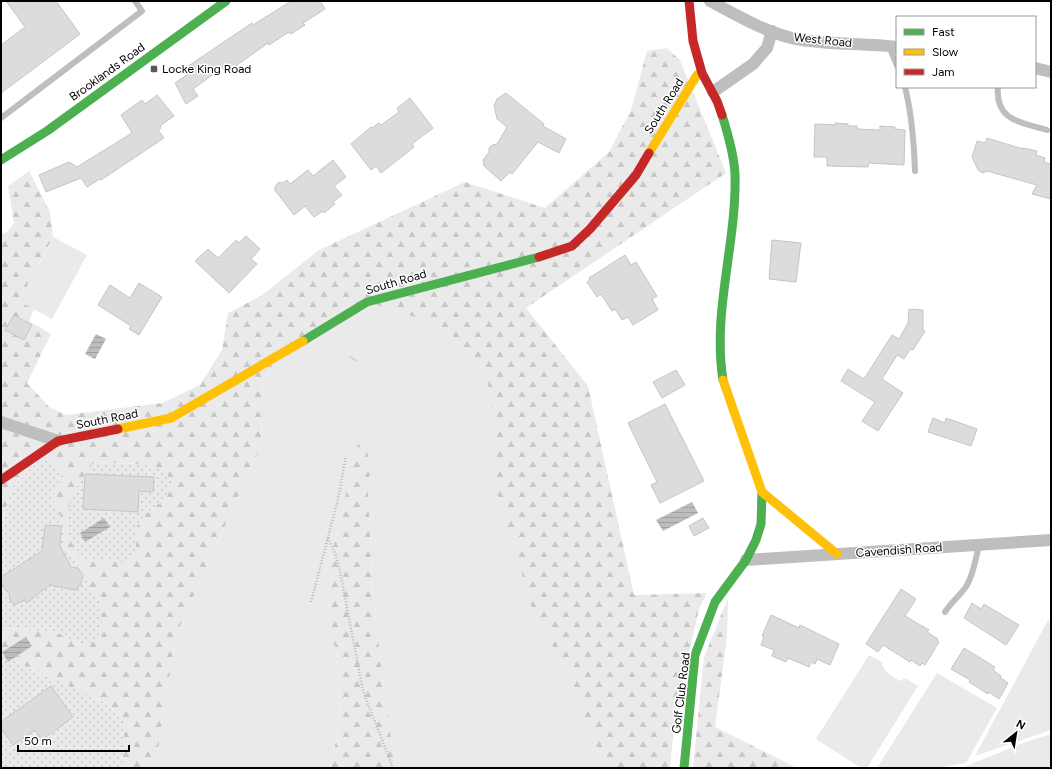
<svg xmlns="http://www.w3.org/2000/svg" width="1052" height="769" font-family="Figtree,sans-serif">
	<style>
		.green { fill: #eaeaea }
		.forest { fill: url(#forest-firs); fill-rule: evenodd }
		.garden { fill: url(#garden-dots) }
		.water { fill: url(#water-rules) }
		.building { fill: #dcdcdc; stroke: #c5c5c5 }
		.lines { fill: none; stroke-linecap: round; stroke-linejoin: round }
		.path { stroke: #b8b8b8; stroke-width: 2.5; stroke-dasharray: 1 2; stroke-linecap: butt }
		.lane { stroke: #bebebe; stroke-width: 6 }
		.street { stroke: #bebebe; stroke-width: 12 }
		.fast { stroke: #4caf50; stroke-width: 9 }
		.slow { stroke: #ffc107; stroke-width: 9 }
		.jam { stroke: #c62828; stroke-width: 9 }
		.poi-dot { fill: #595959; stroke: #fff; stroke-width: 1.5 }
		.labels { text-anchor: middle; stroke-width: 3; stroke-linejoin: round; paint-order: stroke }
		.street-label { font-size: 12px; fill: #000; stroke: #fff }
		.poi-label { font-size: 12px; fill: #000; stroke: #fff; text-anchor: start }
	</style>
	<defs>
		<pattern id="forest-firs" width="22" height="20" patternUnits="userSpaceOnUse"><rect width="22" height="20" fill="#eaeaea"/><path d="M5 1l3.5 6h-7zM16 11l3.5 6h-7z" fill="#c7c7c7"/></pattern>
		<pattern id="garden-dots" width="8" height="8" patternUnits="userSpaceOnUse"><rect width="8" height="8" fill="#eaeaea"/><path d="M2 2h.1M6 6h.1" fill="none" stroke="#c7c7c7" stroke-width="1.8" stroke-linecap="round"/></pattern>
		<pattern id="water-rules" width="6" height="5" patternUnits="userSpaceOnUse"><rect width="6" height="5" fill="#bcbcbc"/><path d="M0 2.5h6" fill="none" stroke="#a0a0a0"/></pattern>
	</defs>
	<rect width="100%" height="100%" fill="#fff"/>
	<g class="green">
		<path d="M53 237 87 255 52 319 19 301Z"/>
		<path d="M367 302 437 324 471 353 486 372 520 567 533 612 568 673 605 768H395L373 600 368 487 371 467 343 509 332 552 328 612 337 658 340 722 330 768H155L176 635 261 445 263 378 293 347Z"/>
		<path d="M1048 620 1051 622V730L975 756Z"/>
		<path d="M869 655 882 662C882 671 893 678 901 681L905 678 918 686 867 768H861L816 739Z"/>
		<path d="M937 673 997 708 966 763 937 768H877Z"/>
		<path d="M1051 734V768H961L1023 743Z"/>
	</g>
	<g class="forest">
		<path d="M667 48 680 60 726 173 526 308 588 386 634 595 707 593 699 609 675 718 670 768H605L568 673 533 612 520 567 498 495 494 423 486 372 471 353 437 324 367 302 293 347 263 378 261 445 176 635 155 768H122L124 721C118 715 111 706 104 702 87 693 5 662 1 648 0 640 3 634 7 628L56 632 82 645 100 601 82 572 63 543V522L52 498 63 472 12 488 1 526V234L7 232 14 223 8 186 29 171 50 212 53 237 19 301 34 309 29 321 51 334 27 383 49 407 66 415 162 403 200 385 222 350 228 313 261 296 319 250 465 182 545 208 609 152 631 110 647 51ZM93 463 140 464 166 498 147 513 136 527V551L127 562 103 559Z"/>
		<path d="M359 443 368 454 371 467 368 487 373 600 395 768H330L340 722 337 658 328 612 332 552 343 509 354 451Z"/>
		<path d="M728 598 727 637 715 727 797 768H693L704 657Z"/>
	</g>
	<g class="garden">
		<path d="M40 460H52L63 472 52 498 63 522V543L82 572 100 601 102 621 101 639 82 645 56 632 7 628 1 636V526L12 488Z"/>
		<path d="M93 463 140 464 160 469 172 480 166 498 147 513 136 527V551L127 563 103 559 78 558 67 529 70 502 82 478Z"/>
		<path d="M1 648 5 654 36 672 63 683 106 703 124 721 122 768H1Z"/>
	</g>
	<g class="water">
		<path d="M96 334 106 339 95 359 85 354Z"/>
		<path d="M692 502 698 513 663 531 656 520Z"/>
		<path d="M104 518 110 527 85 542 80 533Z"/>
		<path d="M26 637 32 646 8 662 2 652Z"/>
	</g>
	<g class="building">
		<path d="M6 1H56L80 34 1 93V45L25 27Z"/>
		<path d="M291 1H320L325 9 303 23 305 25 291 34 289 32 269 45 268 43 226 73 222 68 193 89 198 96 186 104 175 83 188 74 184 69 252 23 253 25Z"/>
		<path d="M506 93 544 124 543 126 566 139 559 153 538 142 512 174 510 172 501 181 484 166 483 160 489 152V148L492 145 497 144 507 127 497 119 494 106 497 99Z"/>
		<path d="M157 95 174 116 160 126 161 128 158 130 164 138 101 180 100 179 87 187 81 178 46 192 39 175 69 162 77 167 132 133 121 115 142 100 145 104Z"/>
		<path d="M410 98 433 128 412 144 414 147 381 173 376 166 371 170 351 144 371 127 372 128 379 123 381 125 399 112 397 108Z"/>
		<path d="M835 123 848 124V126H857V129L880 130V126L895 127V129L905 130 904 165 869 163 868 167 827 166V157H814L815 124 835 125Z"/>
		<path d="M987 138 1023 149V148L1037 151 1036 155 1045 158 1044 162 1051 164V199L1032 194 1037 185 987 171 983 173 978 170 972 157 977 141 985 143Z"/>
		<path d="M333 160 346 177 334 186 342 195 333 202 335 204 324 213 323 211 314 217 305 206 294 215 274 189 277 184 279 182 283 183 287 180 290 184 308 170 313 176Z"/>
		<path d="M246 236 260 249 251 259 257 264 229 293 195 261 208 249 218 258 236 240 239 243Z"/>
		<path d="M772 240 801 243 796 282 769 279Z"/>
		<path d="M625 255 631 265 636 262 657 296 652 299 658 310 633 325 628 317 622 320 615 309 612 311 601 294 597 297 587 282 590 280 589 278Z"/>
		<path d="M139 283 162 297 139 335 129 329 131 326 98 305 110 285 130 298Z"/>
		<path d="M909 309 923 310V330L925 331 913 350 910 349 904 359 897 355 882 379 903 393 878 431 862 421 875 402 841 381 848 369 864 379 892 335 899 339 908 323Z"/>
		<path d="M14 315 32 325 24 340 5 330Z"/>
		<path d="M676 370 685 385 662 398 653 382Z"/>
		<path d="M665 404 704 481 660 503 651 485 657 482 628 423Z"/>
		<path d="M933 418 945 423 946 418 977 429 971 446 928 432Z"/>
		<path d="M85 474 154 477 153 492 139 491 138 512 83 509Z"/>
		<path d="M703 518 709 528 694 536 689 526Z"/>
		<path d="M45 525 61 526 60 546 71 567 78 568 83 576 81 584 76 590 53 586 51 584 27 603 25 600 14 605 9 598 10 595 1 583V577L42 551Z"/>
		<path d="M901 589 916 599 905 616 929 630 927 632 938 639 937 640 939 642 925 665 922 663 920 666 911 660 910 662 883 645 878 652 866 644Z"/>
		<path d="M972 603 981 609 984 604 1019 625 1006 645 964 618Z"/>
		<path d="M771 615 799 628 800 625 839 644 830 665 817 659 815 664 811 662 809 667 788 658 786 662 772 656 774 650 761 645 764 637 762 636Z"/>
		<path d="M964 648 995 667 993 670 1001 676 1000 677 1008 683 999 699 989 692 988 694 969 682 970 680 951 669Z"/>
		<path d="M51 686 73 717 42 740 35 730 13 745 1 728V722Z"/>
	</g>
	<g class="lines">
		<g class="path">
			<path d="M350 357 357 361"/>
			<path d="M328 538 335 553 339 566 363 691 393 768"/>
			<path d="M311 602 338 499 346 456"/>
		</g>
		<g class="lane">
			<path d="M889 46 897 66"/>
			<path d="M905 87C912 115 914 142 915 171"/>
			<path d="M998 87C995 121 1021 122 1047 130"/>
			<path d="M1 118 142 11 135 1"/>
			<path d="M945 612C951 602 961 595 967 585 974 573 976 557 979 545"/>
		</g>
		<g class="street">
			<path d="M710 1C736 15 767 33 796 39 829 45 864 43 897 47"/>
			<path d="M1035 68 1051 72"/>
			<path d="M713 92 753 64 767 48 772 31"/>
			<path d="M1 422 58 441"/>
			<path d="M746 560 1051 540"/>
		</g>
		<g class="fast">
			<path d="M722 115C728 134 734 154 735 174 737 243 712 311 723 380"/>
			<path d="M1 160 47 131 226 1"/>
			<path d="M303 341 367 302 539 257"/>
			<path d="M684 768 695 655 715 602 746 560 756 540 761 524 762 492"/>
		</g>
		<g class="slow">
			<path d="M649 153 697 75 702 73"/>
			<path d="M723 380 762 492 837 554"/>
			<path d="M118 429 171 418 303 341"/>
		</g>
		<g class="jam">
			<path d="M689 1 693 41 702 73 717 101 722 115"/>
			<path d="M539 257 572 246 590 229 636 175 649 153"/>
			<path d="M1 480 58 441 118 429"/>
		</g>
	</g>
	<rect class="poi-dot" x="150" y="65" width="8" height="8" rx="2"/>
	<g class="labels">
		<g class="street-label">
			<text transform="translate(823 40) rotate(6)" y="4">West Road</text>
			<text transform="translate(107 72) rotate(-36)" y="4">Brooklands Road</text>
			<text transform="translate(664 106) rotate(-58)" y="4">South Road</text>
			<text transform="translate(396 282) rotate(-16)" y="4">South Road</text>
			<text transform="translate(107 419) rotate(-11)" y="4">South Road</text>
			<text transform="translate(899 550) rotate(-4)" y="4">Cavendish Road</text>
			<text transform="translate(681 693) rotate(-83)" y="4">Golf Club Road</text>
		</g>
		<g class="poi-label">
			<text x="162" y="73">Locke King Road</text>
		</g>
	</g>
	<rect width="1052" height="769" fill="none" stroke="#000000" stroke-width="4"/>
	<rect x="896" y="16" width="140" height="72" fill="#ffffff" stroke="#999999"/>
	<rect x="904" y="29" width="20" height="6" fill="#4caf50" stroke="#999999"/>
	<text x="932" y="36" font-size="12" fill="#000000">Fast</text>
	<rect x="904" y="49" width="20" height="6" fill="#ffc107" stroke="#999999"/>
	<text x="932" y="56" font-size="12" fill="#000000">Slow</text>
	<rect x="904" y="69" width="20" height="6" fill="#c62828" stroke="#999999"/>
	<text x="932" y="76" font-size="12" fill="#000000">Jam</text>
	<g transform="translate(1016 733) rotate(30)" stroke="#ffffff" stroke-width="3" paint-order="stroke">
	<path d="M0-3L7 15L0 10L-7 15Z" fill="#000000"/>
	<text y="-6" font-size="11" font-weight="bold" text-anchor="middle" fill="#000000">N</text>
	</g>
	<path d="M18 745v6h111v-6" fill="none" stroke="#000000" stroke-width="2"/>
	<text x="24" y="745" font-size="12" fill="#000000" stroke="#ffffff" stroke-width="3" paint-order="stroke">50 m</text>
</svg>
